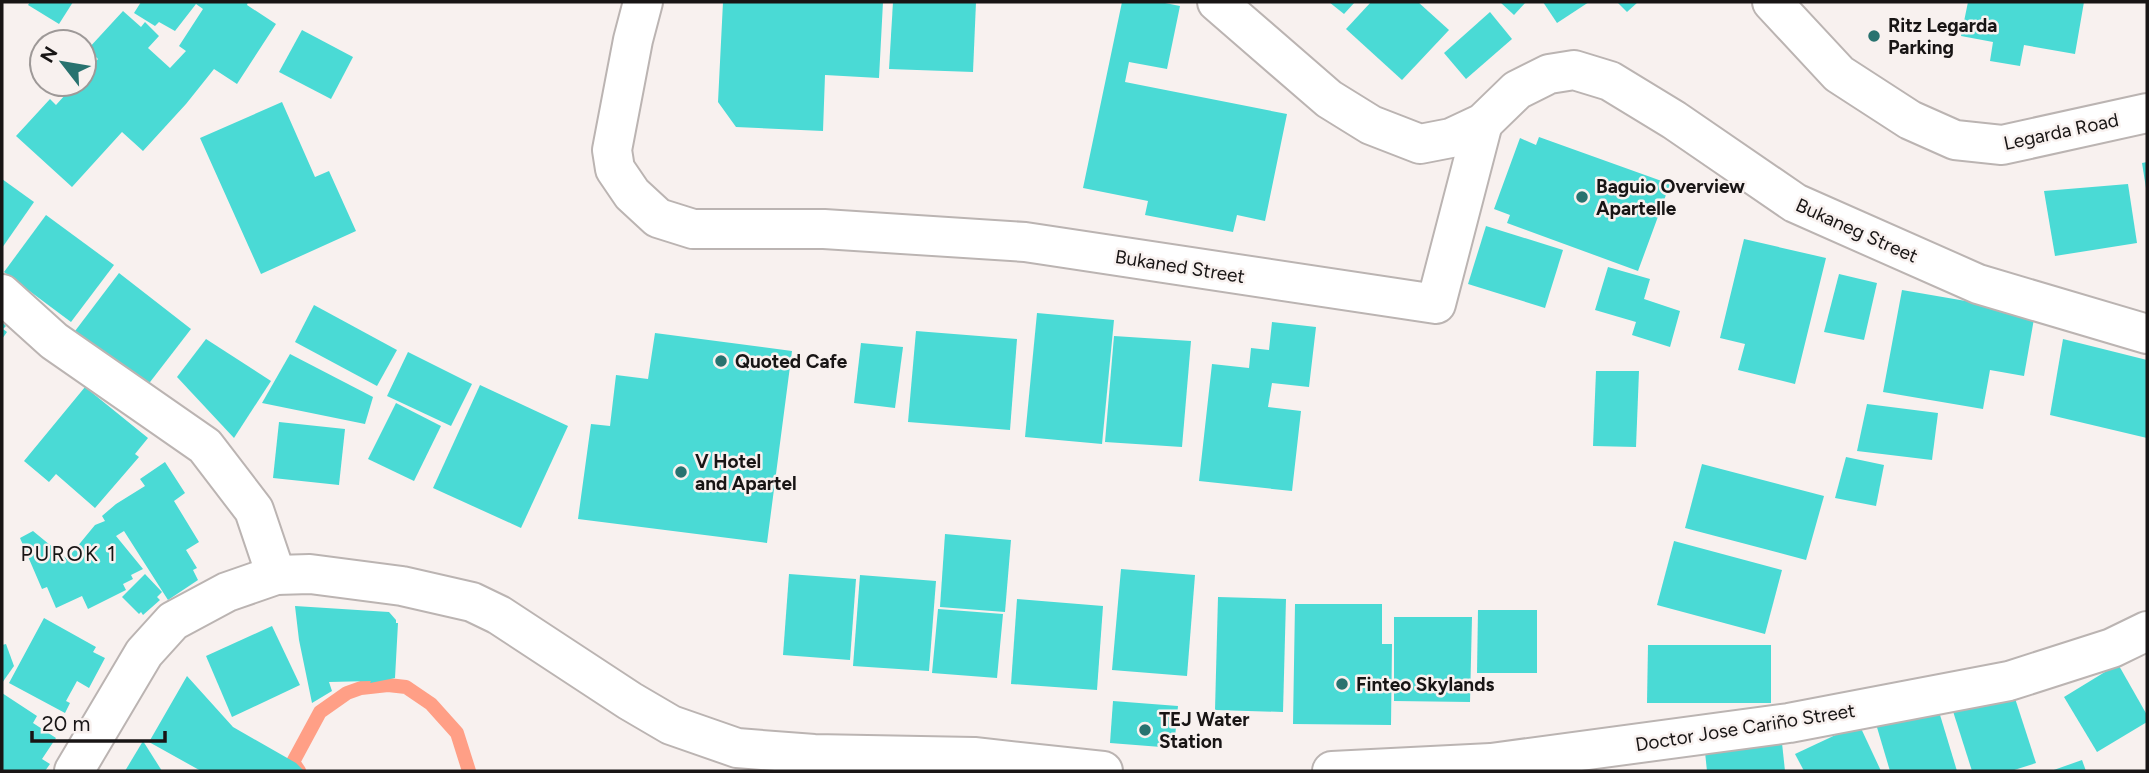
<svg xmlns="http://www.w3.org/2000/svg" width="2149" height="773" font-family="Figtree,sans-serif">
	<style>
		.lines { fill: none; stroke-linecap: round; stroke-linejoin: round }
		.stream { stroke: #ff9f86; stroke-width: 14 }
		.building { fill: #4adad5 }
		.minor-casing { stroke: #bbb4b2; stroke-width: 42 }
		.major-casing { stroke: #bbb4b2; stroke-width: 42 }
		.minor { stroke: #fff; stroke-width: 38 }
		.major { stroke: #fff; stroke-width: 38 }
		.poi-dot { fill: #28726f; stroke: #f8f1ef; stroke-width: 2.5 }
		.labels { text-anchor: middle; stroke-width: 5; stroke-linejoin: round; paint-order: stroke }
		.poi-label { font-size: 19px; font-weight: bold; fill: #181515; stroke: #f8f1ef; text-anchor: start }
		.street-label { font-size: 19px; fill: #181515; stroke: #f8f1ef }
		.neighbourhood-label { font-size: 21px; letter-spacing: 2px; fill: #181515; stroke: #f8f1ef }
	</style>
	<rect width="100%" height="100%" fill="#f8f1ef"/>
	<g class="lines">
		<path class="stream" d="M299 771 293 762 320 712 347 693 361 688 388 685 406 687 431 704 457 733 469 771"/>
	</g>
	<g class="building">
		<path d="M30 2H73L59 24 28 5Z"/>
		<path d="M141 2H248L247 5 276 24 237 84 214 69 186 104 143 151 122 132 72 187 16 136 50 99 56 105 75 84H84V74L98 59 88 49 123 11 141 27 145 22 159 36 148 48 170 68 186 51 179 46 203 9 196 4 175 31 159 22 155 26 134 13Z"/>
		<path d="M723 2H883L879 78 825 75 823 131 736 127 718 102Z"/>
		<path d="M893 2H976L973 72 889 69Z"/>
		<path d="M1122 2H1160L1180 6 1167 69 1129 62 1125 82 1287 114 1265 221 1237 215 1233 232 1145 215 1148 201 1083 188Z"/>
		<path d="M1329 2H1355L1344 14Z"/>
		<path d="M1371 2H1418L1449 30 1402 80 1346 29Z"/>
		<path d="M1500 2H1526L1514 15Z"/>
		<path d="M1543 2H1589L1557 23Z"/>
		<path d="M1617 2H1638L1627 12Z"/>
		<path d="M1968 2H2084L2075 54 2024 45 2020 66 1990 61 1993 42 1961 36Z"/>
		<path d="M1490 12 1512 39 1466 79 1444 53Z"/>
		<path d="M302 30 353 57 331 99 279 72Z"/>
		<path d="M282 102 315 177 329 171 356 231 261 274 200 138Z"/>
		<path d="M1539 137 1670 184 1638 271 1507 223 1510 215 1494 209 1520 138 1536 145Z"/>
		<path d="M2147 162V188H2146L2142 163Z"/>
		<path d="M2 179 34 202 2 248Z"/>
		<path d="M2128 184 2137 243 2055 256 2044 191Z"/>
		<path d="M46 215 114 265 71 322 4 272Z"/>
		<path d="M1486 226 1563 250 1545 308 1468 284Z"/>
		<path d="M1744 239 1826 258 1795 384 1738 370 1745 344 1720 338Z"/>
		<path d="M1608 267 1650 279 1644 299 1680 311 1670 347 1632 335 1636 322 1595 310Z"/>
		<path d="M119 273 191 329 147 386 69 339Z"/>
		<path d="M1839 274 1877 283 1864 340 1824 332Z"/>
		<path d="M1902 290 2035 313 2024 376 1990 370 1983 409 1883 392Z"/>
		<path d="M314 305 397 350 377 386 295 342Z"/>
		<path d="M1037 313 1114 320 1102 444 1025 437Z"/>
		<path d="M2 322 6 326 3 329 7 332 2 339Z"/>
		<path d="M1272 322 1316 327 1309 387 1272 383 1268 407 1301 411 1292 491 1199 481 1212 364 1249 368 1251 348 1269 350Z"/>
		<path d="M916 331 1017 339 1010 430 908 422Z"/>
		<path d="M655 333 792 351 767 543 578 519 591 424 610 426 616 375 648 379Z"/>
		<path d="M1114 336 1191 341 1182 447 1105 442Z"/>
		<path d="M206 339 271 381 234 438 177 377Z"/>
		<path d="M2063 339 2147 360V438L2050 415Z"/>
		<path d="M861 343 903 347 895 408 854 403Z"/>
		<path d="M408 352 472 384 451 426 387 396Z"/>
		<path d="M290 354 373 397 365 424 262 403Z"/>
		<path d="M1596 371H1639L1636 447 1593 446Z"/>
		<path d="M480 385 568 426 521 528 433 488Z"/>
		<path d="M85 387 148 438 135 454 139 457 95 508 56 474 49 482 24 461Z"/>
		<path d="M396 403 441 426 414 481 368 459Z"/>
		<path d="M1867 404 1938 413 1932 460 1857 451Z"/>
		<path d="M279 422 345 429 339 485 273 478Z"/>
		<path d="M1846 457 1884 465 1876 506 1835 498Z"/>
		<path d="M165 462 185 493 174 501 199 542 186 550 197 568 193 570 198 580 168 600 124 531 116 536 143 569 131 575 133 579 123 584 126 590 88 609 82 596 56 608 47 587 42 589 20 538 33 531 67 559 95 525 105 521 102 516 116 504 145 486 140 479Z"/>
		<path d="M1702 464 1824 496 1806 560 1685 528Z"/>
		<path d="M945 534 1011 540 1005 612 940 607Z"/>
		<path d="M1674 541 1782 570 1765 634 1657 605Z"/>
		<path d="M1121 569 1195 575 1187 676 1112 670Z"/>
		<path d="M145 574 162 592 157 597 160 600 143 615 141 612 139 614 122 597Z"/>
		<path d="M789 574 856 579 850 660 783 655Z"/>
		<path d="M860 575 936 581 929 671 853 666Z"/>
		<path d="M1218 597 1286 599 1283 712 1215 710Z"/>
		<path d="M1017 599 1103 606 1097 690 1011 684Z"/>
		<path d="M1295 604H1382V644H1392L1391 725 1293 724Z"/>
		<path d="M295 606 389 612 396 620V623H398L395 678 370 683 371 681 329 682 332 691 312 703 299 640Z"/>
		<path d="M938 609 1003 614 997 678 932 673Z"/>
		<path d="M1478 610H1537V673H1477Z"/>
		<path d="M1394 617H1472L1470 702 1394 701Z"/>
		<path d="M44 618 96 647 93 652 105 658 89 688 77 681 66 701 70 703 65 713 9 683Z"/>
		<path d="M272 626 300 685 232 717 206 656Z"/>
		<path d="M6 644 14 666 2 683V645Z"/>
		<path d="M1648 645H1771V703H1647Z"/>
		<path d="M2118 664 2147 715V722L2097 752 2064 697Z"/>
		<path d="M187 676 233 727 296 763 304 771H201L149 742Z"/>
		<path d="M2011 686 2036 763 2011 771H1972L1951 705Z"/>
		<path d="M2 693 37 716 33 723 56 738 42 759 50 764 45 771H2Z"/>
		<path d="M1113 701 1178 706 1174 748 1110 743Z"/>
		<path d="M1937 705 1957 771H1890L1876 724Z"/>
		<path d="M1859 724 1881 771H1804L1795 754Z"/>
		<path d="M143 741 162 771H125Z"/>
		<path d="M1782 743 1785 771H1707L1705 752Z"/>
		<path d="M2082 760 2086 771H2051Z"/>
	</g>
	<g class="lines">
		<defs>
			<g id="minor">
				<path d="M643 2 633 40 612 150 615 169 632 194 658 218 693 229H824L1025 242 1436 304 1483 123"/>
				<path d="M1217 2 1329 99 1371 125 1420 144 1451 138 1483 123 1517 90 1549 74 1574 70 1610 81 1674 120 1795 203 1978 284 2147 334"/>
				<path d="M2 294 54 341 205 446 254 510 276 575"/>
				<path d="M74 771 144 653 173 621 227 592 276 575 310 574 402 586 472 602 499 615 630 701 671 725 737 748 814 754 974 757 1103 771"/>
				<path d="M1332 771 1491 763 1789 723 2009 681 2112 648 2147 631"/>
			</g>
			<path id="major" d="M1772 2 1839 74 1910 120 1955 140 2002 145 2147 113"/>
		</defs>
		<use href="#minor" class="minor-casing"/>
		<use href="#major" class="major-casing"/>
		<use href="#minor" class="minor"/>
		<use href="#major" class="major"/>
	</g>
	<g class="poi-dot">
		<circle cx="1874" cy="36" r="7"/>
		<circle cx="1582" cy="197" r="7"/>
		<circle cx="721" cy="361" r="7"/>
		<circle cx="681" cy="472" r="7"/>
		<circle cx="1342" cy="684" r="7"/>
		<circle cx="1145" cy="730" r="7"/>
	</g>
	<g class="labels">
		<g class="poi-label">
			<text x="1888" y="32">Ritz Legarda<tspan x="1888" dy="22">Parking</tspan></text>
			<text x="1596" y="193">Baguio Overview<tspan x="1596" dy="22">Apartelle</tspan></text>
			<text x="735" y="368">Quoted Cafe</text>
			<text x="695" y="468">V Hotel<tspan x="695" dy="22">and Apartel</tspan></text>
			<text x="1356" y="691">Finteo Skylands</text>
			<text x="1159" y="726">TEJ Water<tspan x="1159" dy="22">Station</tspan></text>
		</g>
		<g class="street-label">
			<text transform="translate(2061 131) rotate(-12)" y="7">Legarda Road</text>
			<text transform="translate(1857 230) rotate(24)" y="7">Bukaneg Street</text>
			<text transform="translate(1180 266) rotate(9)" y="7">Bukaned Street</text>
			<text transform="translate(1745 727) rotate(-9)" y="7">Doctor Jose Cariño Street</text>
		</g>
		<g class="neighbourhood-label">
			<text x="69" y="561">PUROK 1</text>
		</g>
	</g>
	<rect width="2149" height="773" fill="none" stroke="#181515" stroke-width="7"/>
	<g transform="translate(63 63) rotate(301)"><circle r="33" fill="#f8f1ef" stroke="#9e9998" stroke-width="2"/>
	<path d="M0-5L12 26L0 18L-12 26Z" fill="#28726f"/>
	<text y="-10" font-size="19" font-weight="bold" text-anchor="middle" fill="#181515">N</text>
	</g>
	<path d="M32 731v10h133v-10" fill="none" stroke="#181515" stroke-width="3.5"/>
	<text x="42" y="731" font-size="21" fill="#181515" stroke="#f8f1ef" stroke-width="5" paint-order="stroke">20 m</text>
</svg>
